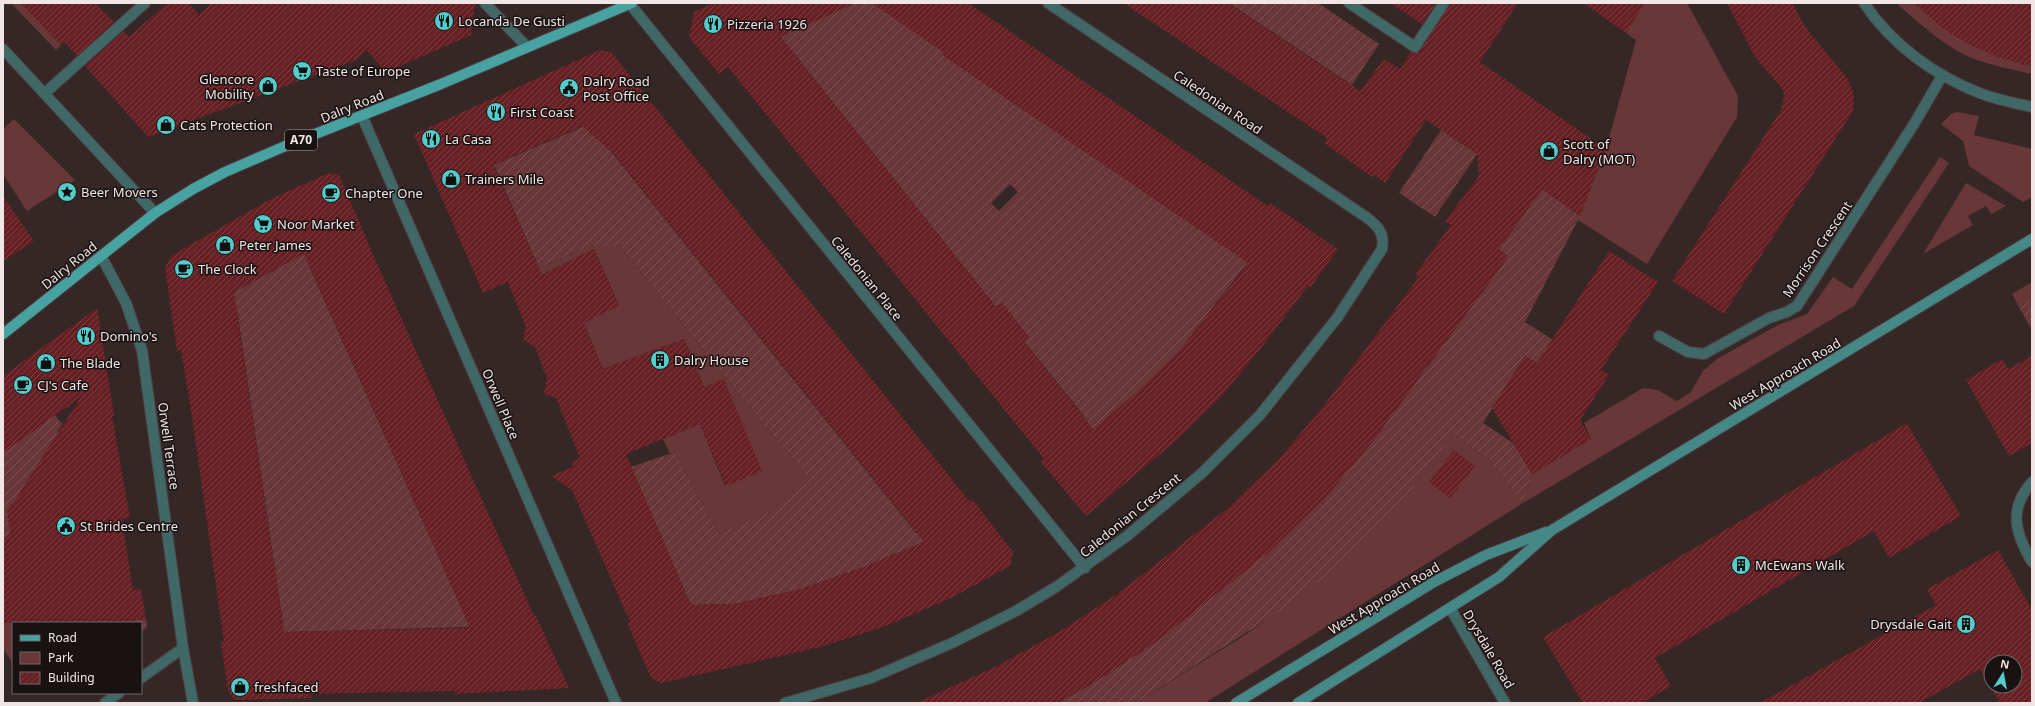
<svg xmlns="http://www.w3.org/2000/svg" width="2035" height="706" font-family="'Noto Sans',sans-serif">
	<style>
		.green { fill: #693737 }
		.garden { fill: url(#garden-furrows); fill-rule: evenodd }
		.building { fill: url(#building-hatch); fill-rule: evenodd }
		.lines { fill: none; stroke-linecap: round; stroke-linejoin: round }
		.street-casing { stroke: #504242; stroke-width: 12 }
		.secondary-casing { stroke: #504242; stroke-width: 12 }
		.primary-casing { stroke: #504242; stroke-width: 12 }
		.street { stroke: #3f6867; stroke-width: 10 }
		.secondary { stroke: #448988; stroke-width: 10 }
		.primary { stroke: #47a3a2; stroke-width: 10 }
		.labels { text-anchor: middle; stroke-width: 3; stroke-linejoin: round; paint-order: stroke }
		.shield { fill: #191212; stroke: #b0a6a6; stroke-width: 1 }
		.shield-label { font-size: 12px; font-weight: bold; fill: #f1e6e6 }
		.poi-label { font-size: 13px; fill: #f1e6e6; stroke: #191212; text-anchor: start }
		.street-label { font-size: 13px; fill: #f1e6e6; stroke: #191212 }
	</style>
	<defs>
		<pattern id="garden-furrows" width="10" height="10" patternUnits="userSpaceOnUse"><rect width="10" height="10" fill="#693737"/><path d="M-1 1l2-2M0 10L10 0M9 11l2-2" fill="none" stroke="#7f5454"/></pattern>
		<pattern id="building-hatch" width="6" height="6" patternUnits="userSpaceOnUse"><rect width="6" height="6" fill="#661f23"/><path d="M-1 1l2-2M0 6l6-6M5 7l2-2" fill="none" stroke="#7c4043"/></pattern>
	</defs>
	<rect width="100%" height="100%" fill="#362727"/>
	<g class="green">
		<path d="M11 3H21L61 45 56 50Z"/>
		<path d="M1640 3H1687L1738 96 1737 117 1647 264 1578 220 1606 149 1636 40 1626 33 1637 15Z"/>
		<path d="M1899 3H1915C1953 37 1982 55 2032 66V74C2010 69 1988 65 1967 56 1941 44 1920 23 1898 5Z"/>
		<path d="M1957 112 1979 116 1974 135 2032 149V197L2023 202 1969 166 1963 141 1941 124 1951 114Z"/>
		<path d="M14 119 75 180 27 211 3 174V129Z"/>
		<path d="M1940 157 1949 163 1854 306 1523 503 1205 703H1136L1242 637 1306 592 1411 490 1453 434 1490 460 1523 502 1532 474 1591 439 1584 423 1643 388 1658 390 1677 401 1690 393 1703 371 1717 359 1778 325 1807 314 1833 277 1852 289Z"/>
		<path d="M1966 183 2006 206 1991 214 1986 206 1968 216 1973 225 1923 254Z"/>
		<path d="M589 246H620L766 428 810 479 773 511 718 533 675 452 670 454 663 439 700 424 725 486 762 471 704 387 684 339 603 369 584 323 619 305 594 249 511 290 508 282Z"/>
		<path d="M2032 282V299L2019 307 2012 294Z"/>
		<path d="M3 606 13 623V663L3 649Z"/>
	</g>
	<g class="garden">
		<path d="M855 3H872L943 51 944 56 1230 250H1257L1180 350 1136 393 1089 433 1082 425 1084 416 1024 341 1029 337 1002 303 996 307 777 32H791ZM1010 184 1018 192 999 211 991 203Z"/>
		<path d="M1229 3H1318L1379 44 1352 85Z"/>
		<path d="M589 124 916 533 923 534 924 542 864 567 801 589 734 604 691 605 631 467 675 452 718 533 772 511 810 479 766 428 620 246H589L539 268 494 165Z"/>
		<path d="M1441 130 1477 154 1435 217 1399 193Z"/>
		<path d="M1542 189 1580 216 1525 322 1569 350 1554 374 1525 356 1483 423 1513 443 1532 474 1523 503 1490 460 1453 434 1411 490 1369 540 1306 592 1274 615 1136 703H1058L1090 685 1156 642 1210 598 1324 499 1372 442 1508 257 1499 249Z"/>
		<path d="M305 253 310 263 309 266 470 627 287 632 283 635 277 629 283 624 237 309 229 295Z"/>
		<path d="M2032 299V330L2019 307Z"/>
		<path d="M46 401 59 421 63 423 57 433 64 475 3 541V453Z"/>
		<path d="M146 619 147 627 141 632V623L122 622Z"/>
	</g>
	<g class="building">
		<path d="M21 3H95L114 22 77 56 64 42 61 45Z"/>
		<path d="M167 3H189L199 15 212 3H475L471 35 386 72 366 50 356 60 148 137 85 66 123 31 129 37Z"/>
		<path d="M714 3H855L781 37 996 307 1002 303 1029 337 1024 341 1093 429 1136 393 1180 350 1248 263 944 56 943 52 872 3H968L1268 206 1270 203 1338 249 1310 288 1308 286 1268 339 1222 396 1178 439 1086 516 1040 461 1044 459 728 67 719 74 689 37 694 12Z"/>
		<path d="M1123 3H1228L1360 91 1384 59 1400 69 1411 52 1415 53 1420 51 1450 3H1518L1480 62 1606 149 1580 216 1542 189 1499 249 1508 257 1372 442 1324 499 1269 552 1156 642 1090 685 1058 703H916L995 667 1057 633 1116 595 1228 508 1254 483 1279 459 1325 404 1418 278 1416 273 1451 225 1445 221 1479 176 1477 154 1426 120 1385 183 1374 175 1372 177 1324 143 1327 138Z"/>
		<path d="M1390 3H1436L1422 24Z"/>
		<path d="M1583 3H1645L1626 33Z"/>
		<path d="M1727 3H1792L1806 28 1847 78 1852 88 1854 99 1853 111 1724 314 1672 281 1782 108 1784 91 1755 57Z"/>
		<path d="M1913 3H2032V66L2001 58 1970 45 1941 27Z"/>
		<path d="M600 50 612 53 934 457 970 502 973 500 1013 552 1010 566 953 597 886 626 820 647 661 683 651 678 627 623 630 622 572 490 551 476 573 467 572 462 580 458 556 398 544 394 547 378 535 347 523 340 526 327 508 282 483 293 414 134ZM582 126 613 153 924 542 864 567 801 589 734 604 691 605 626 454 700 424 726 486 762 471 724 379 704 387 684 339 603 369 584 323 619 306 594 249 542 275 493 165Z"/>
		<path d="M329 173 339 175 379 268 533 614H535L569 688 455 694V691L311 694V698L235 700 228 691 221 642H224L191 410 181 350 177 351 165 268 170 257 195 242 271 199ZM304 254 394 456 470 628 284 632 234 292Z"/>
		<path d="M3 196 34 241 3 261Z"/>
		<path d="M1609 251 1658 282 1601 370 1609 375 1580 420 1591 439 1532 474 1492 408 1525 356 1537 363Z"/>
		<path d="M97 308 114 415 112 416 130 518 122 519 133 590 141 589 146 619 119 623H3V541L10 534 7 512 81 397 3 453V376Z"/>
		<path d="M2032 356V443L2009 456 1966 380 2002 359 2008 369Z"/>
		<path d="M1907 423 1961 516 1889 558 1874 531 1655 658 1671 686 1642 703H1583L1543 637Z"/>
		<path d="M1454 450 1475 466 1450 498 1429 482Z"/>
		<path d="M1998 550 2032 610V703H2000L1980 669 1919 703H1760L1936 605 1927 589ZM1991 662H2015V686H1991Z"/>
	</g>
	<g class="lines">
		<defs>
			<g id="street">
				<path d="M485 3 527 47"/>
				<path d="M1349 3 1415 47 1444 3"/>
				<path d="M1864 3C1892 45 1935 76 1982 94 1998 100 2015 103 2032 107"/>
				<path d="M630 4 1085 568"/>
				<path d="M3 49 155 213"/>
				<path d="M45 93 145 3"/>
				<path d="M362 116 616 703"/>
				<path d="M101 256 126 303 142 350 183 648 193 703"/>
				<path d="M1659 336 1688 352 1704 354 1769 318 1787 312 1797 306 1914 124 1942 76"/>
				<path d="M2032 482C2008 509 2015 533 2032 562"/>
				<path d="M1450 608 1505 703"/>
				<path d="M141 678 183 648"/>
				<path d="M105 703 119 693"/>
				<path d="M785 703 871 678 952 643 1016 611 1056 587 1127 536 1201 474 1260 415 1337 318 1382 249C1385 233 1378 226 1366 217L1048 3"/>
			</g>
			<g id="secondary">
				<path d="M1236 703 1434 582 1486 555 1546 532"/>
				<path d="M1298 703 1499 577 1552 530 2032 239"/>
			</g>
			<path id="primary" d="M3 334 155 213 193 189 225 172 290 144 441 84 632 3"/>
		</defs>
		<use href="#street" class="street-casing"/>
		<use href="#secondary" class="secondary-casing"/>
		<use href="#primary" class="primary-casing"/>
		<use href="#street" class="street"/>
		<use href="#secondary" class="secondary"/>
		<use href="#primary" class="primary"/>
	</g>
	<defs>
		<symbol id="restaurant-disc" viewBox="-11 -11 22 22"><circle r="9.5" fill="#52cdcc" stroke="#191212"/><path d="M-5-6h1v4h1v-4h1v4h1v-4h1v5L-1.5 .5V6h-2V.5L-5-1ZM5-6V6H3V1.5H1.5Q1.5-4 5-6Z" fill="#111"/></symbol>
		<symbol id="supermarket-disc" viewBox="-11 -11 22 22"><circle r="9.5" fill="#52cdcc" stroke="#191212"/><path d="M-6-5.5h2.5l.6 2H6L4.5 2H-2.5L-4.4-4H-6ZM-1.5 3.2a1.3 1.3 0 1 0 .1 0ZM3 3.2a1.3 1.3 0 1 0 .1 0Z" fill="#111"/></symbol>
		<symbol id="shop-disc" viewBox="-11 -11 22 22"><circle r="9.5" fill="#52cdcc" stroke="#191212"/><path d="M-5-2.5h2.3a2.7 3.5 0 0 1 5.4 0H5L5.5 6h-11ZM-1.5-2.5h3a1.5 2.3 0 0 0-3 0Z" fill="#111"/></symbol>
		<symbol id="civic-disc" viewBox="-11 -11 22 22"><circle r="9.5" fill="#52cdcc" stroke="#191212"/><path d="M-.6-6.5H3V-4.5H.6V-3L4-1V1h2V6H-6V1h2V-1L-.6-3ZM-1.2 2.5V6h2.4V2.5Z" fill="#111"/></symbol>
		<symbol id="sight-disc" viewBox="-11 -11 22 22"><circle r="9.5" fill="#52cdcc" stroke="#191212"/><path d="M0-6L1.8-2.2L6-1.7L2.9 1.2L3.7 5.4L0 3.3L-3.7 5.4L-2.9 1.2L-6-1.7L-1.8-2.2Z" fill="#111"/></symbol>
		<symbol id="cafe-disc" viewBox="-11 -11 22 22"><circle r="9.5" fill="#52cdcc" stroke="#191212"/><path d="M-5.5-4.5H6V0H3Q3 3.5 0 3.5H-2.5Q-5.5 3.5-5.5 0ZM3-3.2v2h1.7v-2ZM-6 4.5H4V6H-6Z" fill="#111"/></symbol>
		<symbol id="building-disc" viewBox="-11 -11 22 22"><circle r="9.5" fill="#52cdcc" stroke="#191212"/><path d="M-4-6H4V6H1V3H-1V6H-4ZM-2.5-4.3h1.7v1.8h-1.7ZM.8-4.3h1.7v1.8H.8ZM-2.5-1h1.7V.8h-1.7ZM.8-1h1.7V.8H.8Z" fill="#111"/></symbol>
	</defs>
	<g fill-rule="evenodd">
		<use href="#restaurant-disc" x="433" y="10" width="22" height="22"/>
		<use href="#restaurant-disc" x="702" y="13" width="22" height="22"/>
		<use href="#supermarket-disc" x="291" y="60" width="22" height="22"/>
		<use href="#shop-disc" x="257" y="75" width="22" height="22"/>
		<use href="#civic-disc" x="558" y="77" width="22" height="22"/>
		<use href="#restaurant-disc" x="485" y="101" width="22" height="22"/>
		<use href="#shop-disc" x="155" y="114" width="22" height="22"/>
		<use href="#restaurant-disc" x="420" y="128" width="22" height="22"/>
		<use href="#shop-disc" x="1538" y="140" width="22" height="22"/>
		<use href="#shop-disc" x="440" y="168" width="22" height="22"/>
		<use href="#sight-disc" x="56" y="181" width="22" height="22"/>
		<use href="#cafe-disc" x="320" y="182" width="22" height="22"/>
		<use href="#supermarket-disc" x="252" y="213" width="22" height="22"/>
		<use href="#shop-disc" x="214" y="234" width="22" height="22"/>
		<use href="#cafe-disc" x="173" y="258" width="22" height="22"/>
		<use href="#restaurant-disc" x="75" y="325" width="22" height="22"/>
		<use href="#building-disc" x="649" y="349" width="22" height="22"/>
		<use href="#shop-disc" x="35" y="352" width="22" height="22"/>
		<use href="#cafe-disc" x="12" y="374" width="22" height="22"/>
		<use href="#civic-disc" x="55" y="515" width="22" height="22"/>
		<use href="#building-disc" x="1730" y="554" width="22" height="22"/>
		<use href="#building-disc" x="1955" y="613" width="22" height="22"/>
		<use href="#shop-disc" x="229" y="676" width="22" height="22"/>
	</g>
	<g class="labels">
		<rect class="shield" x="285" y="130" width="32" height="20" rx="3"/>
		<g class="shield-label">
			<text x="301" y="144">A70</text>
		</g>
		<g class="poi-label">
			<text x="458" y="26">Locanda De Gusti</text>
			<text x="727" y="29">Pizzeria 1926</text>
			<text x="316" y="76">Taste of Europe</text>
			<text x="254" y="84" text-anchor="end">Glencore<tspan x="254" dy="15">Mobility</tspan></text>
			<text x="583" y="86">Dalry Road<tspan x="583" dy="15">Post Office</tspan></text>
			<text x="510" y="117">First Coast</text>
			<text x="180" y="130">Cats Protection</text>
			<text x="445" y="144">La Casa</text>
			<text x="1563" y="149">Scott of<tspan x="1563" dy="15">Dalry (MOT)</tspan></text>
			<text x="465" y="184">Trainers Mile</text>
			<text x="81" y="197">Beer Movers</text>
			<text x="345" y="198">Chapter One</text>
			<text x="277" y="229">Noor Market</text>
			<text x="239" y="250">Peter James</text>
			<text x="198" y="274">The Clock</text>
			<text x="100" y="341">Domino's</text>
			<text x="674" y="365">Dalry House</text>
			<text x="60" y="368">The Blade</text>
			<text x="37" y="390">CJ's Cafe</text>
			<text x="80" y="531">St Brides Centre</text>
			<text x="1755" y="570">McEwans Walk</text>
			<text x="1952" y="629" text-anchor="end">Drysdale Gait</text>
			<text x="254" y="692">freshfaced</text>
		</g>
		<g class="street-label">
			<text transform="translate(1218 102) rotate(34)" y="5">Caledonian Road</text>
			<text transform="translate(352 106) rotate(-22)" y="5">Dalry Road</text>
			<text transform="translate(1817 249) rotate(-56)" y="5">Morrison Crescent</text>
			<text transform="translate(69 265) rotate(-39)" y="5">Dalry Road</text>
			<text transform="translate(867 278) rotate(51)" y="5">Caledonian Place</text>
			<text transform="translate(1785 374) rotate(-31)" y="5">West Approach Road</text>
			<text transform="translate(501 404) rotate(67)" y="5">Orwell Place</text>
			<text transform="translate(169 446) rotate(82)" y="5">Orwell Terrace</text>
			<text transform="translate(1130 515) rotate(-39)" y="5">Caledonian Crescent</text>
			<text transform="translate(1384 598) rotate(-31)" y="5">West Approach Road</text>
			<text transform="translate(1489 649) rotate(60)" y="5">Drysdale Road</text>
		</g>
	</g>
	<rect width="2035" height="706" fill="none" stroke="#f1e6e6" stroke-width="8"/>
	<rect x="12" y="622" width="130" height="72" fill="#191212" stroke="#6f6767"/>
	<rect x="20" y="635" width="20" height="6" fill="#47a3a2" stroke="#6f6767"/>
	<text x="48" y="642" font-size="12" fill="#f1e6e6">Road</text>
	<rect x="20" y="652" width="20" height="12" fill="#693737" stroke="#6f6767"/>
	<text x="48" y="662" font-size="12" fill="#f1e6e6">Park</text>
	<rect x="20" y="672" width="20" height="12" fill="url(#building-hatch)" stroke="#6f6767"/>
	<text x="48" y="682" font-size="12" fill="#f1e6e6">Building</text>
	<g transform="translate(2003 674) rotate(11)"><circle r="19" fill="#191212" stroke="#6f6767"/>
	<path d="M0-3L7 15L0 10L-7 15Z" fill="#52cdcc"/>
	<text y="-6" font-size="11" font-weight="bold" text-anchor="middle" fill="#f1e6e6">N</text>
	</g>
</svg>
